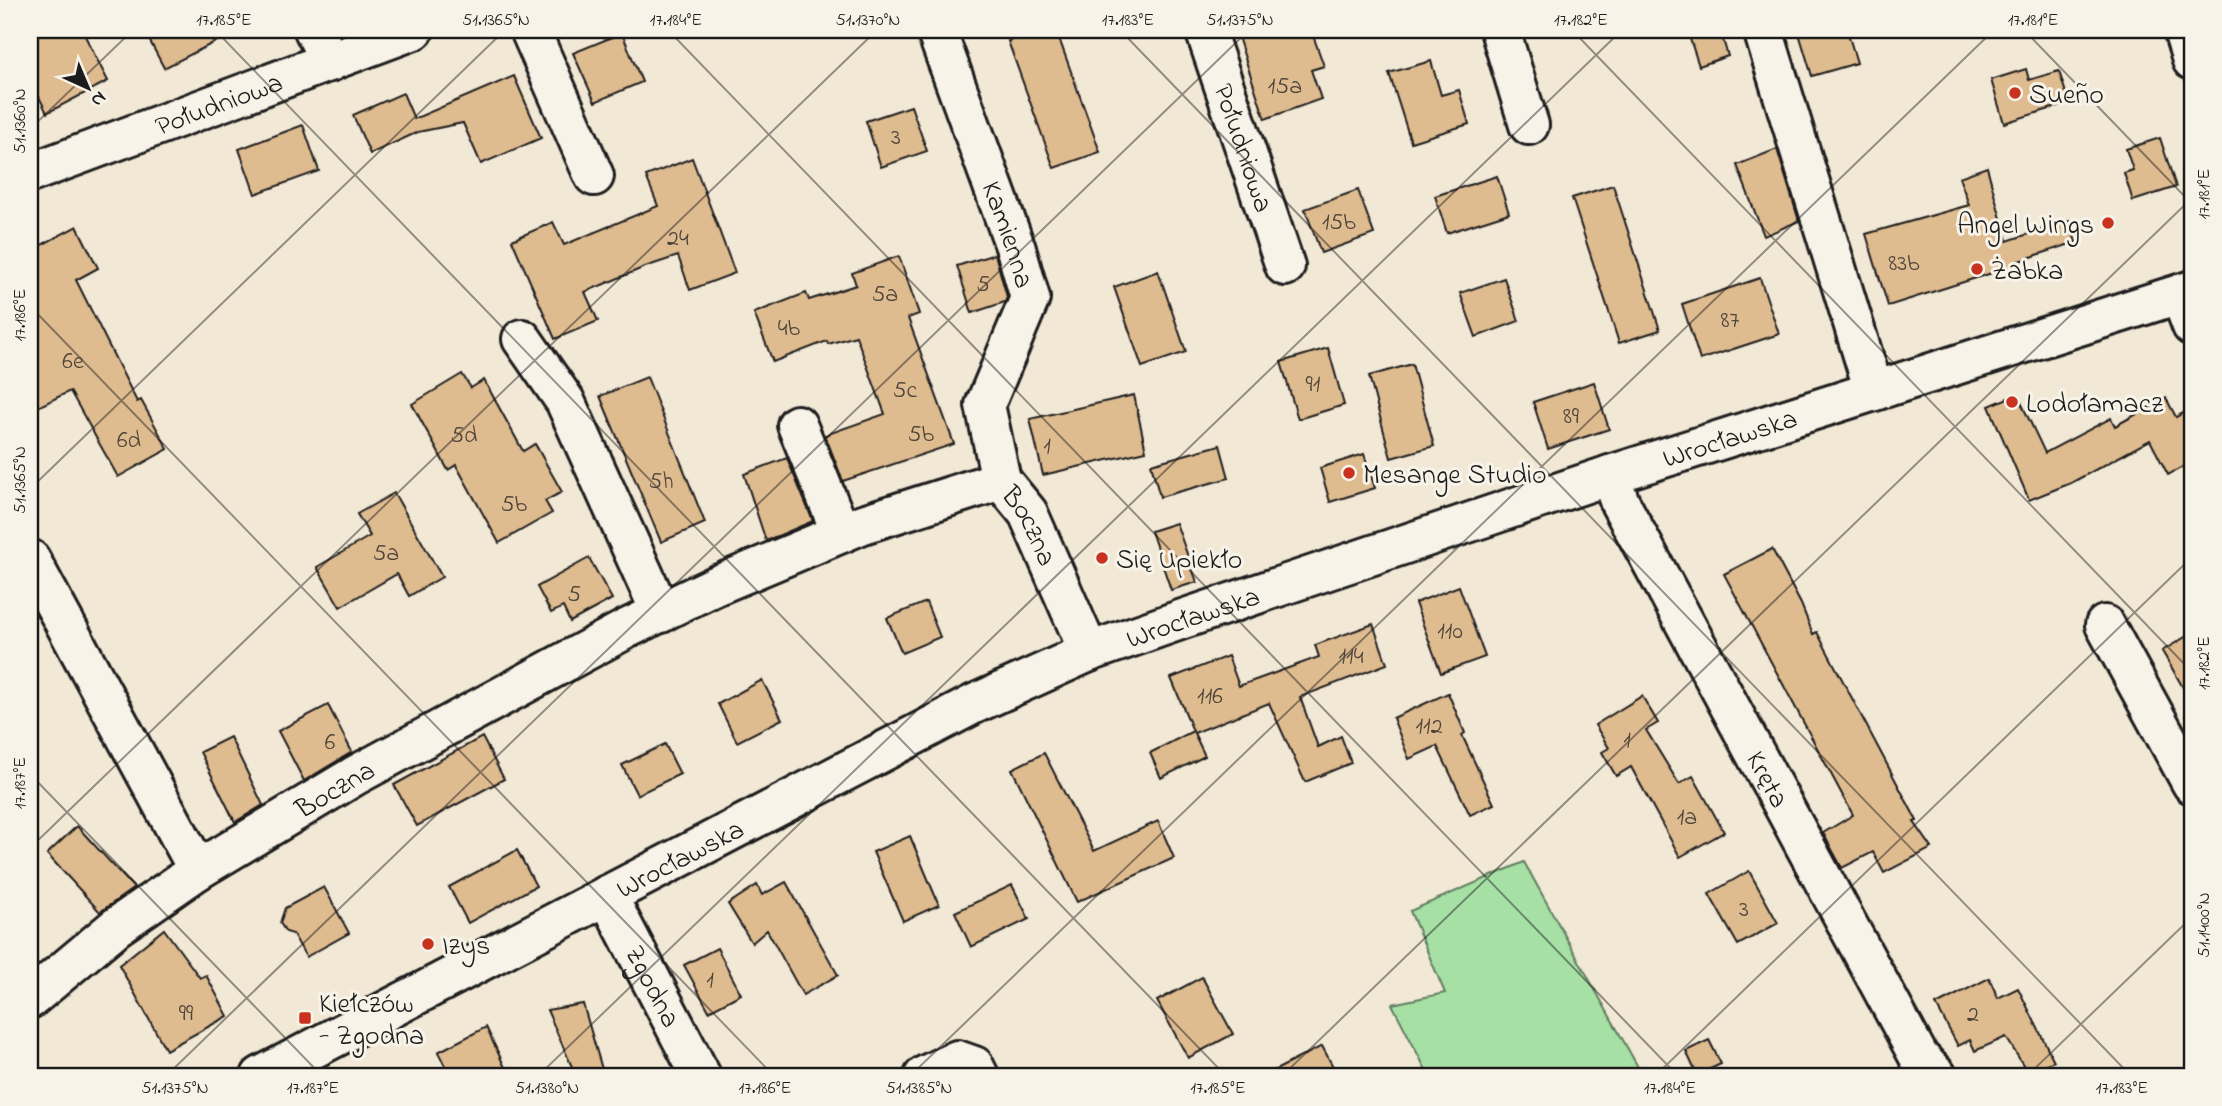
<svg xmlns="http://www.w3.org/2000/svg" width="2222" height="1106" font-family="'Indie Flower',sans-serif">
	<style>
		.green { fill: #a6e0a5; stroke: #617e60; stroke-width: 2 }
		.building { fill: #dfbb90; stroke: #1c1c1c; stroke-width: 2 }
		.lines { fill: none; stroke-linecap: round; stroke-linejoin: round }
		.minor-casing { stroke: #1c1c1c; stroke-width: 44 }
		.minor { stroke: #f7f3e8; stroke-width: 38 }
		.ticks { fill: none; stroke: #1c1c1c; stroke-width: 2; stroke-opacity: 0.45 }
		.poi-dot { fill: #c8321e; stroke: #f7f3e8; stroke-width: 2.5 }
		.labels { text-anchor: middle; stroke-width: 6; stroke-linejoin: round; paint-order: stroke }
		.number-label { font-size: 24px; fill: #4d4439 }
		.poi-label { font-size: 28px; fill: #1c1c1c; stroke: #f7f3e8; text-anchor: start }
		.street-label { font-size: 28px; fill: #1c1c1c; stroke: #f7f3e8 }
		.neatline { fill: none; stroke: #1c1c1c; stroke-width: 2.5 }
		.ticks-label { font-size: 18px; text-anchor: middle; fill: #1c1c1c }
	</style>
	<rect width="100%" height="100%" fill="#f2e8d6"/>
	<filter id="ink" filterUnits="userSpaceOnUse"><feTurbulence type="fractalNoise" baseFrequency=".0143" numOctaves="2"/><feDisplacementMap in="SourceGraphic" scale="14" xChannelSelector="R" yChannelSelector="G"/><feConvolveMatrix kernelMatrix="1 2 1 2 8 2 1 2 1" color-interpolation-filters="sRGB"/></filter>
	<g filter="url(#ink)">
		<path class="green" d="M1524 862 1643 1076H1429L1392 1004 1445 993 1410 911Z"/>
		<g class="building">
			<path d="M30 30H82L108 81 47 113 30 79Z"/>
			<path d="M144 30H239L164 68Z"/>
			<path d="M1039 30H1056L1100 152 1054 168 1008 41Z"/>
			<path d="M1260 30H1311L1324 66 1311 70 1321 99 1265 119 1238 37Z"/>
			<path d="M1687 30H1720L1728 56 1699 66Z"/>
			<path d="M1798 30H1847L1857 63 1812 76Z"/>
			<path d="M622 33 642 82 595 102 573 53Z"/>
			<path d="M1431 61 1441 95 1459 90 1469 124 1411 142 1389 73Z"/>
			<path d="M2026 69 2029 80 2059 71 2069 103 2004 123 1991 80Z"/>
			<path d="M514 76 541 138 481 164 463 123 418 132 370 154 353 115 403 93 414 119Z"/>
			<path d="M911 106 927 151 881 167 866 121Z"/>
			<path d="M303 125 319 171 255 194 239 149Z"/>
			<path d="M2160 138 2176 187 2133 201 2124 173 2133 170 2126 149Z"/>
			<path d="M1777 149 1799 221 1764 236 1737 165Z"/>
			<path d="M692 158 735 273 690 290 678 256 645 267 585 292 598 321 555 339 512 240 553 222 564 245 658 206 646 176Z"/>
			<path d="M1987 167 2007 241 2069 221 2076 242 2013 263 2014 266 1888 306 1866 234 1969 205 1959 177Z"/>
			<path d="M1497 176 1509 213 1447 233 1435 196Z"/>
			<path d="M1613 185 1660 330 1619 343 1572 198Z"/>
			<path d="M1358 190 1374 234 1321 253 1305 209Z"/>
			<path d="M77 226 98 268 76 280 137 402 141 400 168 449 118 477 70 391 30 411V251Z"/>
			<path d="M995 254 1007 297 1005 302 972 313 957 266Z"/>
			<path d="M899 256 919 314 908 318 954 444 843 481 825 435 885 414 856 336 828 344 827 341 773 362 754 313 806 293 809 300 856 285 852 273Z"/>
			<path d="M1158 271 1186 352 1142 367 1114 287Z"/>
			<path d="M1504 278 1519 321 1476 337 1460 293Z"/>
			<path d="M1760 278 1779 334 1700 360 1682 304Z"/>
			<path d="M1328 348 1344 405 1298 419 1281 362Z"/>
			<path d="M1412 364 1434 446 1391 458 1369 376Z"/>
			<path d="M462 374 471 388 484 380 523 451 535 444 562 492 545 501 552 513 499 543 456 465 448 470 412 404Z"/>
			<path d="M647 377 705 523 661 542 600 396Z"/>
			<path d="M1594 382 1609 429 1548 449 1533 402Z"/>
			<path d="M2017 394 2045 453 2111 418 2115 426 2166 398 2176 417 2192 408V462L2168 475 2150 440 2071 483 2029 500 1989 406Z"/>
			<path d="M1134 395 1146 451 1043 475 1030 419Z"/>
			<path d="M1220 445 1229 478 1160 497 1151 464Z"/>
			<path d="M1364 454 1375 488 1330 502 1320 468Z"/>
			<path d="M787 458 813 521 766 541 744 474Z"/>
			<path d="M394 493 442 577 409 596 397 574 340 607 317 567 370 536 357 514Z"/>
			<path d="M1176 523 1197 582 1171 590 1151 531Z"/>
			<path d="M1772 549 1801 604 1813 634 1817 632 1917 821 1914 822 1932 848 1884 873 1873 852 1842 868 1823 833 1853 815 1724 574Z"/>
			<path d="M589 558 612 599 570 622 563 607 551 613 537 587Z"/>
			<path d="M1459 586 1485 657 1441 673 1415 603Z"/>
			<path d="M926 602 940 637 902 653 887 618Z"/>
			<path d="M1373 624 1387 664 1300 697 1318 747 1341 736 1351 763 1305 782 1269 703 1194 733 1205 756 1161 778 1150 753 1193 731 1171 678 1228 656 1239 686 1319 657 1315 645Z"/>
			<path d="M2192 633V703L2162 651Z"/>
			<path d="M762 680 782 719 737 742 718 704Z"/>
			<path d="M1448 693 1465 733 1462 735 1494 804 1470 815 1437 746 1409 759 1393 718Z"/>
			<path d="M1642 696 1658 723 1646 730 1679 784 1693 776 1724 832 1680 857 1631 767 1616 776 1602 752 1609 748 1595 725Z"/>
			<path d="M328 705 352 752 304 781 278 731Z"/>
			<path d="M230 737 263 805 235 822 200 752Z"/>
			<path d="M482 737 504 779 417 826 394 785Z"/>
			<path d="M665 744 680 774 637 795 622 765Z"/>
			<path d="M1044 753 1094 851 1158 821 1174 858 1077 902 1012 769Z"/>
			<path d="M77 826 134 888 100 912 47 854Z"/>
			<path d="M910 836 939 905 903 921 873 852Z"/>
			<path d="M517 850 536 886 468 923 449 887Z"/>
			<path d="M1749 871 1778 923 1738 945 1709 894Z"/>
			<path d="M786 882 838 975 803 995 767 930 752 943 728 904 757 885 762 895Z"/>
			<path d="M1012 885 1029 919 971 947 955 912Z"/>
			<path d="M324 887 349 933 306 957 293 934 286 932 280 923 285 908Z"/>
			<path d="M164 929 200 978 206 975 228 1016 166 1050 119 965Z"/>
			<path d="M717 948 741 994 709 1011 684 965Z"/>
			<path d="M1202 977 1233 1034 1188 1058 1157 1001Z"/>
			<path d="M1989 978 1998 998 2018 988 2054 1061 2028 1073 2006 1037 1975 1051 1970 1040 1958 1046 1936 1005Z"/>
			<path d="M583 1004 604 1076H576L547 1010Z"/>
			<path d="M486 1027 509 1076H450L438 1052Z"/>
			<path d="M1709 1040 1721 1064 1697 1075 1686 1051Z"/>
			<path d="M1322 1046 1338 1076H1264Z"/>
		</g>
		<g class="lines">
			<defs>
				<g id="minor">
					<path d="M314 30 330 62"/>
					<path d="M530 30 594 176"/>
					<path id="s1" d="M936 30 1016 249 1030 298 985 405 1001 480"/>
					<path id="s2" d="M1205 30 1285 266"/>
					<path d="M1500 30 1529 125"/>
					<path d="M1763 30 1874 391"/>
					<path d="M2183 30 2192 60"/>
					<path id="s3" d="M30 173 414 30"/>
					<path d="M2180 294 2192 326"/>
					<path d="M522 339 565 401 661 613"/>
					<path d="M797 425 841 533"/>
					<path id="s4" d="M1610 475 1620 503 1919 1057 1937 1076"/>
					<path d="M30 559 198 870"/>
					<path d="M2105 625 2192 784"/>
					<path id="s5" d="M607 895 701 1076"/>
					<path id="s6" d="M30 999 116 927 198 870 356 775 626 629 715 586 863 524 1001 480 1028 513 1089 652"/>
					<path id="s7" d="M261 1076 974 704 1089 652 1183 619 1610 475 2192 290"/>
					<path d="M924 1076 957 1060 974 1066 979 1076"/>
				</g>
			</defs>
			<use href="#minor" class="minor-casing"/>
			<use href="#minor" class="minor"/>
		</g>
	</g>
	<path class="ticks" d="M215 30 1226 1076M668 30 1678 1076M1120 30 2131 1076M1572 30 2192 672M2024 30 2192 204M30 129 133 30M30 306 774 1076M30 489 505 30M30 774 322 1076M30 848 877 30M166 1076 1249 30M538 1076 1622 30M910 1076 1994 30M1282 1076 2192 198M1655 1076 2192 557M2027 1076 2192 917"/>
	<g class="poi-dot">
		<circle cx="2015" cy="93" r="7"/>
		<circle cx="2108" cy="223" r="7"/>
		<circle cx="1977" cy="269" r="7"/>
		<circle cx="2012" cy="402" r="7"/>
		<circle cx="1349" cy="473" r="7"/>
		<circle cx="1102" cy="558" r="7"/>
		<circle cx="428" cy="944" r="7"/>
		<rect x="298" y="1011" width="14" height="14" rx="3.5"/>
	</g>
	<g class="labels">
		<g class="number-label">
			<text x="1285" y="93">15a</text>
			<text x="896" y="144">3</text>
			<text x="1339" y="229">15b</text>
			<text x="678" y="245">24</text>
			<text x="1904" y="270">83b</text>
			<text x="983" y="291">5</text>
			<text x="885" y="301">5a</text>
			<text x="1730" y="327">87</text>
			<text x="789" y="335">4b</text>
			<text x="73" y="368">6e</text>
			<text x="1313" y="391">91</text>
			<text x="905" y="397">5c</text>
			<text x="1571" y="423">89</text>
			<text x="921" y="441">5b</text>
			<text x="464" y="442">5d</text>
			<text x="129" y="447">6d</text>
			<text x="1047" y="453">1</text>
			<text x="661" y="488">5h</text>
			<text x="514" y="511">5b</text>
			<text x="386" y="560">5a</text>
			<text x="574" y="601">5</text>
			<text x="1450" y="638">110</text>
			<text x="1351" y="663">114</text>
			<text x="1210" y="703">116</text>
			<text x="1429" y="733">112</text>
			<text x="1627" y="747">1</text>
			<text x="330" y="749">6</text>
			<text x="1687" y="824">1a</text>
			<text x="1744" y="916">3</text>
			<text x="710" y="987">1</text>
			<text x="186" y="1020">99</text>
			<text x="1973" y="1021">2</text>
		</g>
		<g class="poi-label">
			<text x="2029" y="103">Sueño</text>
			<text x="2094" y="233" text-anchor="end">Angel Wings</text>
			<text x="1991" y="279">Żabka</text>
			<text x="2026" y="412">Lodołamacz</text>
			<text x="1363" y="483">Mesange Studio</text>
			<text x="1116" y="568">Się Upiekło</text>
			<text x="442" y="954">Izys</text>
			<text x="319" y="1012">Kiełczów<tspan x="319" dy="32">- Zgodna</tspan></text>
		</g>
		<g class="street-label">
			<text dy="10" stroke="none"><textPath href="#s3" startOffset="201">Południowa</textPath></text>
			<text dy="10" stroke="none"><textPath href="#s2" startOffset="124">Południowa</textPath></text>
			<text dy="10" stroke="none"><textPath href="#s1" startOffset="217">Kamienna</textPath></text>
			<text dy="10" stroke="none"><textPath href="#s7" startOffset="1606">Wrocławska</textPath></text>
			<text dy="10" stroke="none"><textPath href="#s6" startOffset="1162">Boczna</textPath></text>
			<text dy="10" stroke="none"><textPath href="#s7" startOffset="1040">Wrocławska</textPath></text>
			<text dy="10" stroke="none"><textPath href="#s4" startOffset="343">Kręta</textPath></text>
			<text dy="10" stroke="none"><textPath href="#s6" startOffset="371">Boczna</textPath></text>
			<text dy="10" stroke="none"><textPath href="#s7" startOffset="472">Wrocławska</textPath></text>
			<text dy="10" stroke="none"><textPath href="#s5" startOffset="102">Zgodna</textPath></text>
		</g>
	</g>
	<rect width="2222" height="1106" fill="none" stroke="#f7f3e8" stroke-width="77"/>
	<g transform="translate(88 88) rotate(136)" stroke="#f7f3e8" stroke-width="5" paint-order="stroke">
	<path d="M0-5L12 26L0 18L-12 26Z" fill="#1c1c1c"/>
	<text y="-10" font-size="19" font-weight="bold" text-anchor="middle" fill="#1c1c1c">N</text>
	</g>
	<rect x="38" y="38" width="2146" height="1030" class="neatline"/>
	<g class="ticks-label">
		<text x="224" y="25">17.185°E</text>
		<text x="496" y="25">51.1365°N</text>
		<text x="676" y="25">17.184°E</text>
		<text x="868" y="25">51.1370°N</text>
		<text x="1128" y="25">17.183°E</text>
		<text x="1240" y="25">51.1375°N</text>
		<text x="1581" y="25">17.182°E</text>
		<text x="2033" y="25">17.181°E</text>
		<text transform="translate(19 121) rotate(-90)" y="6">51.1360°N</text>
		<text transform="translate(2203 194) rotate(-90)" y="6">17.181°E</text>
		<text transform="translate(19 315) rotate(-90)" y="6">17.186°E</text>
		<text transform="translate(19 480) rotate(-90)" y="6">51.1365°N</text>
		<text transform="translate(2203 663) rotate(-90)" y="6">17.182°E</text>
		<text transform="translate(19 783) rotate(-90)" y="6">17.187°E</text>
		<text transform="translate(2203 925) rotate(-90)" y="6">51.1400°N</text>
		<text x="175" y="1093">51.1375°N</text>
		<text x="313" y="1093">17.187°E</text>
		<text x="547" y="1093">51.1380°N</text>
		<text x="765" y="1093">17.186°E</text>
		<text x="919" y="1093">51.1385°N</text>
		<text x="1218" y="1093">17.185°E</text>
		<text x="1670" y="1093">17.184°E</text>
		<text x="2122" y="1093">17.183°E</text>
	</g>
</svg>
